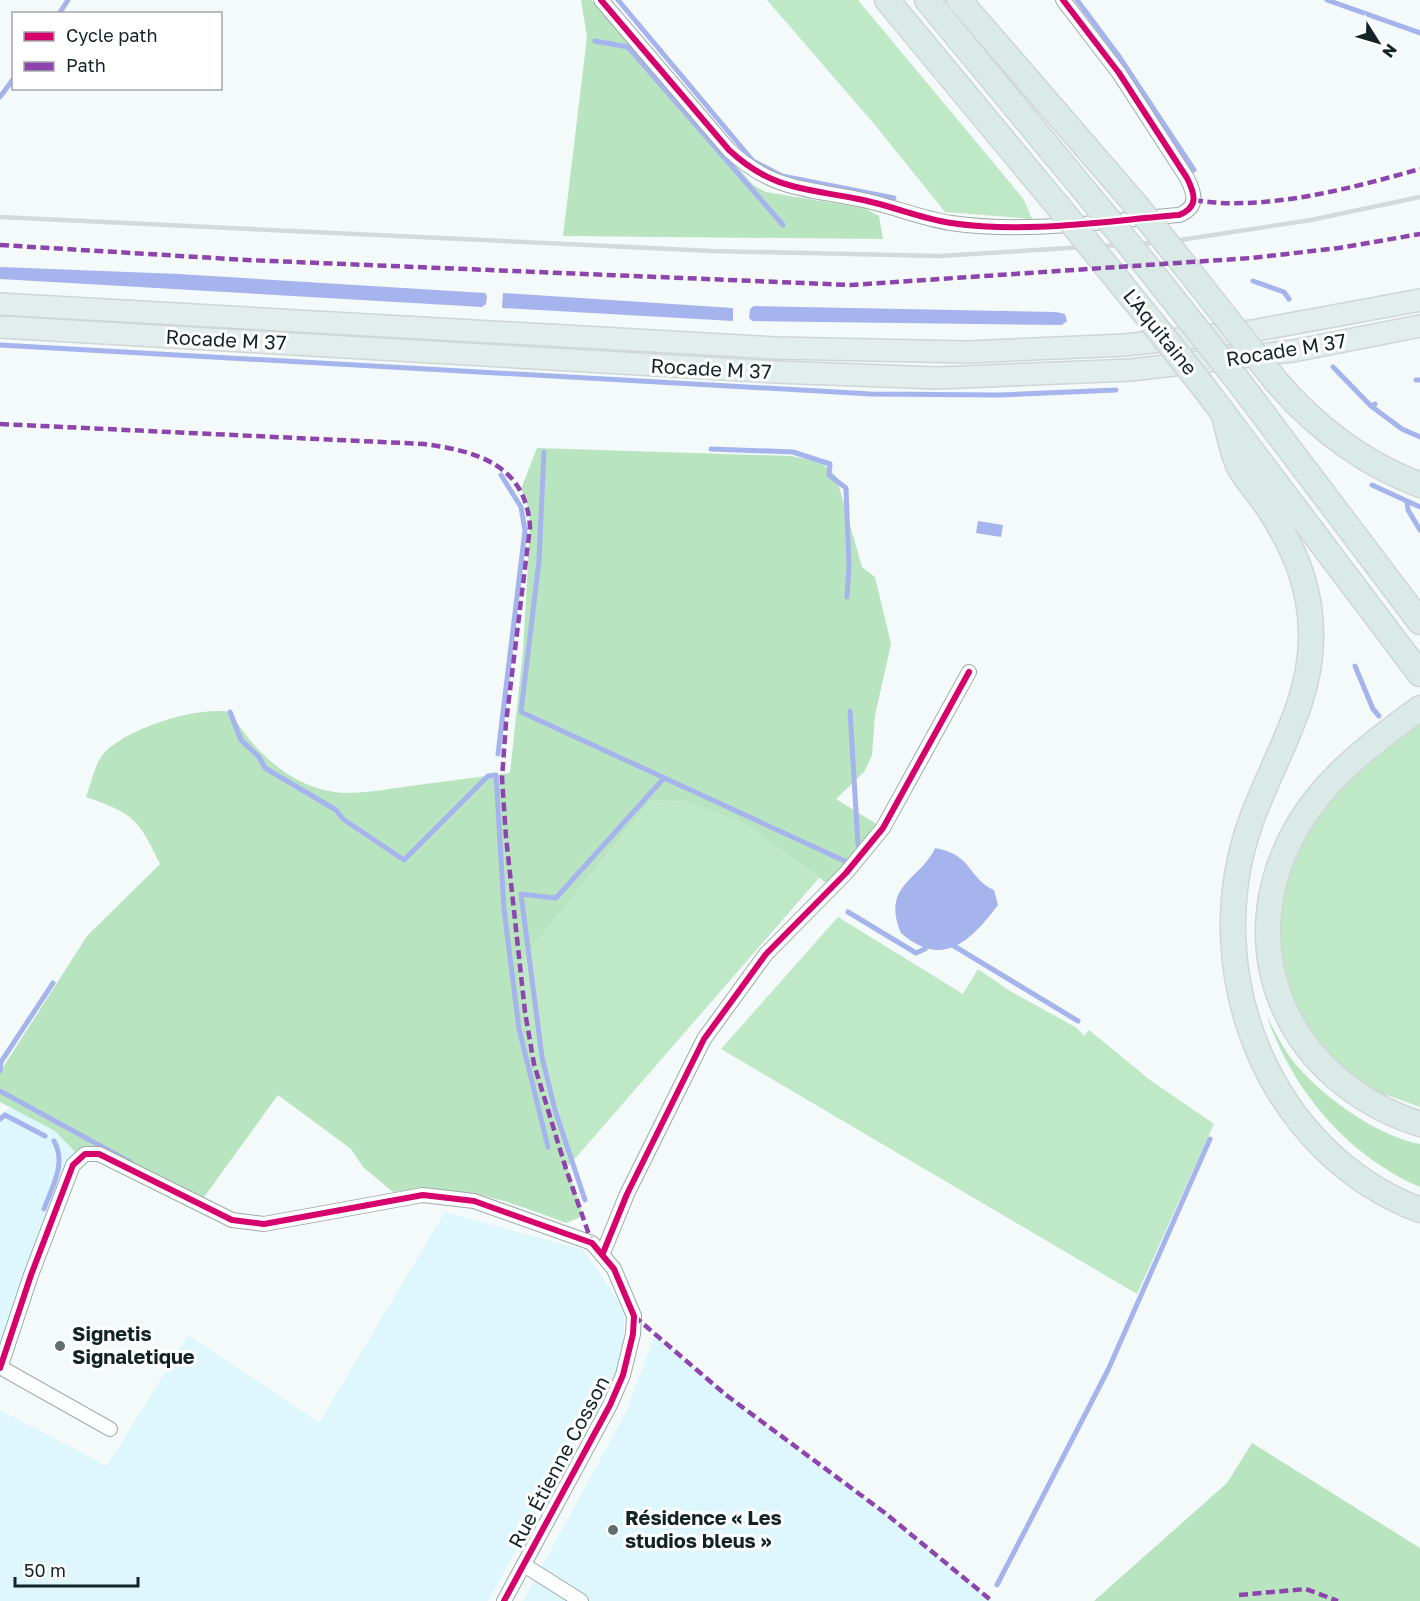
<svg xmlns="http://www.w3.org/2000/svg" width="1420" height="1601" font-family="'Golos Text',sans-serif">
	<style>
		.built { fill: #ddf7fc }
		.green { fill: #bfe8c6 }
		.forest { fill: #b8e5bf }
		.water { fill: #a6b4ed }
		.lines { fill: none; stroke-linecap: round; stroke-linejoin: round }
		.stream { stroke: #a6b4ed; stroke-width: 5 }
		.minor-casing { stroke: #9faaab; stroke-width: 16 }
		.trunk-casing { stroke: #d0d5d6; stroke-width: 24 }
		.motorway-casing { stroke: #d0d5d6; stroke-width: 27 }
		.minor { stroke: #fdfefe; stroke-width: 14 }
		.trunk { stroke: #e1eeeb; stroke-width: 21 }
		.motorway { stroke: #daeae6; stroke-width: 24 }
		.rail { stroke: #d6d9d9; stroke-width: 4.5 }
		.motorway-bridge-casing { stroke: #d0d5d6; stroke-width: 27; stroke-linecap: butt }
		.motorway-bridge { stroke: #daeae6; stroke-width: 24 }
		.quiet { stroke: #8e44ad; stroke-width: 4.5; stroke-dasharray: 9 4.5; stroke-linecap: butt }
		.cycleway-casing { stroke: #fff; stroke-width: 10 }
		.cycleway { stroke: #d6006c; stroke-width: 6 }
		.poi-dot { fill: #626f71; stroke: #fff; stroke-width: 2 }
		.labels { text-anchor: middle; stroke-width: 6; stroke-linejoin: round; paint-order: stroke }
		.street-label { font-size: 20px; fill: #132427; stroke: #fff }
		.poi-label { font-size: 20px; font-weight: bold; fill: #132427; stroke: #fff; text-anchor: start }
	</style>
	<rect width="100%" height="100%" fill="#f4f9fa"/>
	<g class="built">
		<path d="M11 1107 55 1131 80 1157 0 1368V1115Z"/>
		<path d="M445 1212 584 1250 625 1311 622 1360 488 1601H0V1410L107 1466 188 1335 319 1423Z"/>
		<path d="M655 1335 763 1424 885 1513 992 1601H523L626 1412Z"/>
	</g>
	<g class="green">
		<path d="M767 0H858L1007 179 1024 200 1032 219 945 212 875 125Z"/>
		<path d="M1420 717V1107L1387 1095 1380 1101 1361 1091 1294 1013 1275 937 1290 856 1334 788Z"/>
		<path d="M651 800 686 802 743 823 819 878 566 1169 534 1064 519 964Z"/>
		<path d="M838 917 963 994 978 969 1010 991 1077 1028 1084 1036 1089 1030 1150 1080 1214 1124 1137 1294 721 1049Z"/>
	</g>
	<g class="forest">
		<path d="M581 0H591L753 185 766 192 864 208 879 216 883 239 563 236 587 37Z"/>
		<path d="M537 448 791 456 821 462 836 476 862 567 875 577 891 644 875 715 872 755 864 772 836 799 883 828 832 887 743 823 686 802 651 800 519 964 534 1064 583 1216 566 1223C505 1200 460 1183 393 1192L363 1167 351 1149 278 1095 199 1204 99 1154 80 1157 55 1131 0 1102V1072L87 936 160 864C138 818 134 814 86 797 91 784 95 763 104 753 128 728 196 706 230 712 255 753 294 791 346 793 367 793 389 789 410 786 443 782 476 777 510 773L523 651 530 527 529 509 521 489Z"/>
		<path d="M1267 1017C1277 1035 1286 1054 1299 1068 1327 1100 1378 1136 1420 1144V1187C1348 1156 1293 1091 1267 1017Z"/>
		<path d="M1252 1443 1420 1548V1601H1094L1227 1483Z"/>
	</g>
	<g class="water">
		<path d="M0 267 179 274 485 293 487 296 486 304 482 307 0 279Z"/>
		<path d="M503 293 733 308V321L502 308Z"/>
		<path d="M754 306 1056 312 1065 314 1067 321 1062 325 752 321 749 318 750 309Z"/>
		<path d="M978 521 1003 525 1001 537 976 533Z"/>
		<path d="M935 848C974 855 967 878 994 890L998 905C970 942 942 969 901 933 881 884 921 880 935 848Z"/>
	</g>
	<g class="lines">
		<g class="stream">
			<path d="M618 0 753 161 782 176 894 198"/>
			<path d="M1077 0 1118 55 1194 170"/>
			<path d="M1327 0 1420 33"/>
			<path d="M59 14 68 0"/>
			<path d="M595 41 628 47 783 225"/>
			<path d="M0 97 14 78"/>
			<path d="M1253 281 1284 292 1289 299"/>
			<path d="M0 345 871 394 1000 395 1116 390"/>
			<path d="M1333 367 1371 406 1375 404"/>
			<path d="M1416 380H1420"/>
			<path d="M1371 406 1402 429 1420 437"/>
			<path d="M711 449 793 452 830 464 829 475 846 488 849 566 847 597"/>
			<path d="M544 452 539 561 521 712 847 862"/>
			<path d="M1372 485 1420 507"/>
			<path d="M1407 502 1408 510 1420 530"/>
			<path d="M1355 666 1373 709 1379 716"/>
			<path d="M850 711 858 845"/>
			<path d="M230 712 241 740 259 757 265 768 336 810 343 819 404 860 488 776 496 775 504 909 519 1029 548 1147"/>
			<path d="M498 754 525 530 521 507 501 475"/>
			<path d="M848 912 916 953 925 949"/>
			<path d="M954 946 1078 1021"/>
			<path d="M0 1071 1 1062 53 983"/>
			<path d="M0 1091 130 1162"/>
			<path d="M0 1119 5 1115 45 1136"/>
			<path d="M585 1200 555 1110 542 1057 521 894 556 898 664 778"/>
			<path d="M44 1209C52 1187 67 1163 54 1141"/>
			<path d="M997 1585 1108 1370 1210 1139"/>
		</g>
		<defs>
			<g id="minor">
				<path d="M601 0 729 150C772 190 804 188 858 199 890 205 919 218 951 223 1026 234 1104 221 1179 215 1199 207 1195 194 1187 178L1119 73 1063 0"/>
				<path d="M603 1253 627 1194 704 1039 766 954 846 873 883 828 969 672"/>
				<path d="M0 1367 110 1429"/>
				<path d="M0 1368 31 1275 73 1165 85 1154H99L232 1220 264 1224 423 1195 474 1201 592 1243 614 1269 634 1316 633 1334 623 1375 610 1405 504 1601"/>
				<path d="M524 1565 581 1601"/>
			</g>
			<g id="trunk">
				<path d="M0 304 776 348 968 352 1125 345 1252 331 1420 300"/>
				<path d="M0 327 777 372 937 378 1131 370 1293 351 1420 326"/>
			</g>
			<g id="motorway">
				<path d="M887 0 1062 211"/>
				<path d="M927 0 1099 208"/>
				<path d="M959 0 1136 205"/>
				<path d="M1186 267 1223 314"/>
				<path d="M1150 270 1188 318"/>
				<path d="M1112 273 1151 321"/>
				<path d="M1275 380C1315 427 1362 463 1420 485"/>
				<path d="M1239 382 1420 622"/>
				<path d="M1202 385 1420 674"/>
				<path d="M1223 412C1228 430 1231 448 1238 465 1245 479 1258 493 1267 506 1294 547 1312 588 1311 638 1311 705 1271 763 1250 824 1198 973 1268 1152 1420 1210"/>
				<path d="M1420 708C1375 741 1328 775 1299 824 1226 947 1288 1082 1420 1124"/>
			</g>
		</defs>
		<use href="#minor" class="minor-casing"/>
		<use href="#trunk" class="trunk-casing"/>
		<use href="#motorway" class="motorway-casing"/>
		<use href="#minor" class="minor"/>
		<use href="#trunk" class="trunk"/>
		<use href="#motorway" class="motorway"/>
		<path class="rail" d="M0 217 712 251 939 256 1167 242 1311 220 1420 197"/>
		<defs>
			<g id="motorway-bridge">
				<path d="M1136 205 1186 267"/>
				<path d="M1099 208 1150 270"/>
				<path d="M1062 211 1112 273"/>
				<path d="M1223 314 1275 380"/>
				<path d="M1188 318 1239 382"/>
				<path d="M1151 321 1202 385"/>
			</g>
		</defs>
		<use href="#motorway-bridge" class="motorway-bridge-casing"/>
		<use href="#motorway-bridge" class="motorway-bridge"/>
		<g class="quiet">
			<path d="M1194 200C1264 212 1352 188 1420 169"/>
			<path d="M0 245 247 260 851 285 1251 258 1339 248 1420 234"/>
			<path d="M0 424 424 444C477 451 526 465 530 527L506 723 502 778 506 837 525 1012 534 1064 566 1169 592 1243"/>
			<path d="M634 1316 726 1395 885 1513 992 1601"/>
			<path d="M1239 1595 1306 1589 1338 1601"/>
		</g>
		<defs>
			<g id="cycleway">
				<path d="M601 0 729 150C772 190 804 188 858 199 890 205 919 218 951 223 1026 234 1104 221 1179 215 1199 207 1195 194 1187 178L1119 73 1063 0"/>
				<path d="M603 1253 627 1194 704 1039 766 954 846 873 883 828 969 672"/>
				<path d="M0 1368 31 1275 73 1165 85 1154H99L232 1220 264 1224 423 1195 474 1201 592 1243 614 1269 634 1316 633 1334 623 1375 610 1405 504 1601"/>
			</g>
		</defs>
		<use href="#cycleway" class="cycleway-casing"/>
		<use href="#cycleway" class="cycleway"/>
	</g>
	<g class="poi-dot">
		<circle cx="60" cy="1346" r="6"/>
		<circle cx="613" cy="1530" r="6"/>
	</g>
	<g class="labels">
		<g class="street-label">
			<text transform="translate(1160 332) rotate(51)" y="7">L'Aquitaine</text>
			<text transform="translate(226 340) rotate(3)" y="7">Rocade M 37</text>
			<text transform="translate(1286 350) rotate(-9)" y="7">Rocade M 37</text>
			<text transform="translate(711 369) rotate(3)" y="7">Rocade M 37</text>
			<text transform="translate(559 1462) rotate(-62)" y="7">Rue Étienne Cosson</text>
		</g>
		<g class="poi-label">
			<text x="72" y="1341">Signetis<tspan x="72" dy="23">Signaletique</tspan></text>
			<text x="625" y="1525">Résidence « Les<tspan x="625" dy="23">studios bleus »</tspan></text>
		</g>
	</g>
	<rect x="12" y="12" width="210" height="78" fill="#ffffff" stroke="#a1a7a9" stroke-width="1.5"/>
	<rect x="24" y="32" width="30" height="9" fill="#d6006c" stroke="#a1a7a9" stroke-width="1.5"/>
	<text x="66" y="42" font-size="18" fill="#132427">Cycle path</text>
	<rect x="24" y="62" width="30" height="9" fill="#8e44ad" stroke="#a1a7a9" stroke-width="1.5"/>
	<text x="66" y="72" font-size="18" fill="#132427">Path</text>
	<g transform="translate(1378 42) rotate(127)" stroke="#ffffff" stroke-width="4.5" paint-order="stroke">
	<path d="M0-4.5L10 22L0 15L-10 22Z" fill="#132427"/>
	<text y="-9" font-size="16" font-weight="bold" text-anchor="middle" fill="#132427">N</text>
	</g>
	<path d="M15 1577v9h123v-9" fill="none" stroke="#132427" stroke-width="3"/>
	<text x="24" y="1577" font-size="18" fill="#132427" stroke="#ffffff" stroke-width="4.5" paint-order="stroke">50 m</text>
</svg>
